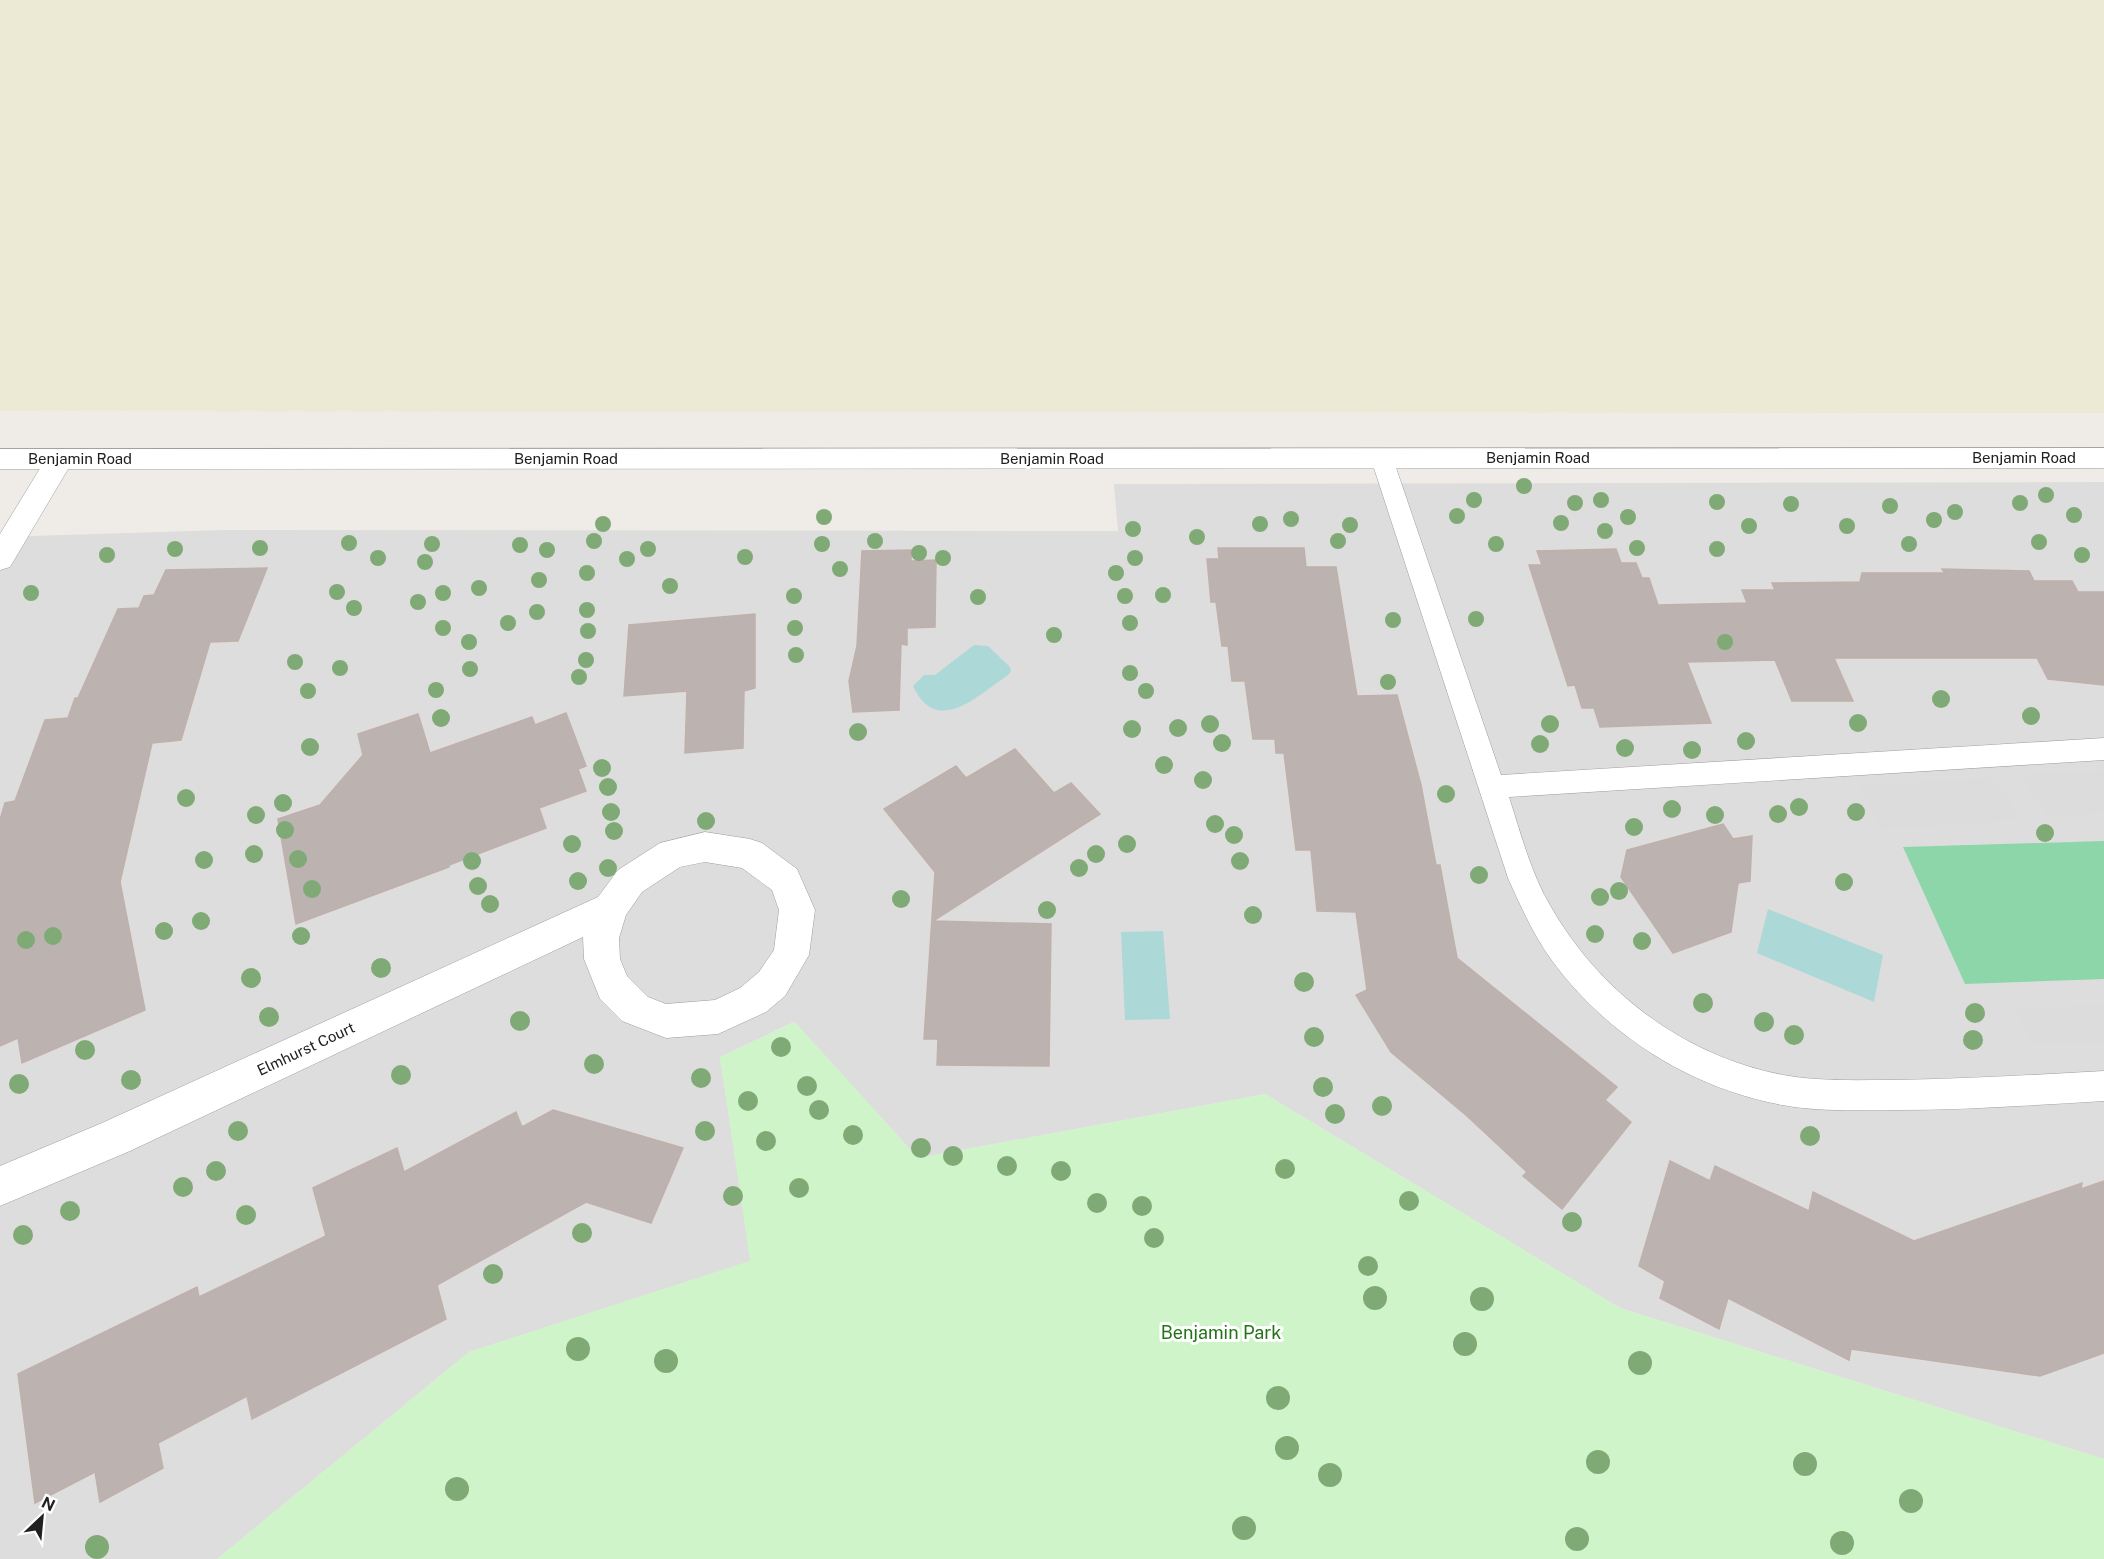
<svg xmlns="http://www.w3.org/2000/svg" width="2104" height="1559" font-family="'Public Sans',sans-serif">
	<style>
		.residential { fill: #dedddd }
		.farmland { fill: #ece9d5 }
		.park { fill: #cff4c9 }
		.pitch { fill: #8dd6aa }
		.parking { fill: #dcdcdc }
		.water { fill: #acd8d8 }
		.building { fill: #bcb3b0; stroke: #c0b0ab; stroke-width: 1.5 }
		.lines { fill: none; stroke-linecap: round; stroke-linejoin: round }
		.service-casing { stroke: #9d9d9d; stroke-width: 1 }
		.minor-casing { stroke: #9d9d9d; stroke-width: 1 }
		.tertiary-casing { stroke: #9d9d9d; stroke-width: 1 }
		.service { fill: #fff; fill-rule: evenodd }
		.minor { fill: #fff; fill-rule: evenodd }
		.tertiary { fill: #fff; fill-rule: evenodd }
		.tree { fill: #7faa75 }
		.labels { text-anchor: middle; stroke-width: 6; stroke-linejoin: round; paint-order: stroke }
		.street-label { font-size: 15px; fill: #202020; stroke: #fff }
		.near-park-label { font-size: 18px; fill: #237417; stroke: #fff }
	</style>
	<rect width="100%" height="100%" fill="#efebe7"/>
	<path class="residential" d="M2104 482V1459L1620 1308 1265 1094 918 1158 794 1022 720 1057 751 1261 469 1352 217 1559H0V537L224 530 1118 531 1114 484Z"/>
	<path class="farmland" d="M0 0H2104V413L0 411Z"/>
	<path class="park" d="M795 1022 918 1158 1265 1094 1620 1308 2104 1459V1559H217L469 1352 750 1261 720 1057Z"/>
	<path class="pitch" d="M2104 841V979L1965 984 1903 847Z"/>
	<g class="parking">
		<path d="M2104 770V813L2046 817 2022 775Z"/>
		<path d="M1995 777 2020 820 1881 830 1859 786Z"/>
		<path d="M2104 1005V1043L2032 1045 2014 1008Z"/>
	</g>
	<g class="water">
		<path d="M974 645 988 646 1010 667 1011 671 1008 675C977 696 937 737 913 686L924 675H935Z"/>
		<path d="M1768 909 1883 955 1874 1002 1757 953Z"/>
		<path d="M1163 931 1170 1019 1125 1020 1121 932Z"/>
	</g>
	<g class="building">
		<path d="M1218 548H1304L1306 567H1336L1357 696 1397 695 1421 785 1436 865H1440L1457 958 1617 1087 1605 1100 1631 1122 1562 1209 1523 1176 1527 1172 1467 1116 1391 1052 1356 995 1367 990 1356 912 1317 911 1311 850H1296L1284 753H1276L1275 739H1253L1245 681H1232L1228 646H1222L1216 602H1211L1207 559H1219Z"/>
		<path d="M1616 549 1621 563H1636L1642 578H1649L1658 605 1747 603 1742 590H1775L1772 583 1860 582 1862 573H1945L1942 569 2029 571 2034 581H2072L2078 592H2104V685L2048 679 2037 658H1834L1853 701H1792L1775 660 1687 662 1711 723 1600 727 1594 708H1582L1575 685 1568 686 1529 565H1542L1537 551Z"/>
		<path d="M911 550V561L936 560 935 627 907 628V645L901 644 899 710 853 712 849 681 857 646 862 551Z"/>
		<path d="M267 568 238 641 210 642 181 740 152 743 120 882 145 1010 22 1063 18 1038 0 1046V820L5 803 15 801 45 720 68 718 75 698H78L118 609 139 608 144 596 154 595 166 570Z"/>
		<path d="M755 614V688L744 691 743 748 685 753 687 691 624 696 629 625Z"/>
		<path d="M566 713 586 766 578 769 586 791 539 808 546 828 449 865V867L296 924 278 819 320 805 363 755 358 734 418 714 430 753 532 717 535 725Z"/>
		<path d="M1015 749 1054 793 1071 783 1100 814 933 921 1051 924 1049 1066 937 1065 938 1039H924L935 872 884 809 956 766 966 778Z"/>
		<path d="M1723 824 1733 839 1752 836 1750 881 1738 883 1731 932 1673 953 1621 877 1627 850Z"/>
		<path d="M553 1110 683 1148 651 1223 586 1202 437 1285 446 1319 252 1419 247 1396 158 1443 163 1468 100 1502 95 1472 35 1503 18 1374 197 1287 199 1297 326 1236 313 1188 397 1148 404 1172 516 1112 522 1127Z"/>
		<path d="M1670 1161 1710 1181 1715 1166 1809 1211 1813 1192 1914 1241 2082 1183 2081 1189 2104 1181V1353L2040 1376 1851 1349 1849 1360 1728 1298 1719 1329 1660 1298 1665 1281 1639 1266Z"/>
	</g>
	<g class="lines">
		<defs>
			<path id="service" d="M1382 451 1390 453 1393 459 1501 775 2104 738V760L1509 797C1521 834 1531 874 1551 907 1598 989 1677 1050 1769 1072 1809 1082 1850 1080 1891 1080 1962 1079 2033 1075 2104 1071V1101C2035 1105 1965 1110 1896 1110 1858 1110 1820 1112 1782 1105 1691 1088 1608 1036 1553 962 1534 936 1521 907 1508 878L1371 459 1374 453Z"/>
			<g id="minor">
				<path d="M60 449 70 452 74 459 10 567 0 570V534L50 452Z"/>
				<path d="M705 832 750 839 762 843 797 869 815 910 809 955 785 996 766 1012 718 1034 666 1038 622 1021 600 999 584 959 583 937 130 1151 0 1206V1166L102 1123 598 897 618 870 660 843ZM705 862 742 868 772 890 779 910 774 950 759 972 740 988 715 1000 666 1004 648 997 627 976 620 959 619 938 626 915 642 892 680 867Z"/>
			</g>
			<path id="tertiary" d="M2104 448V468L0 469V449Z"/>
		</defs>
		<use href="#service" class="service-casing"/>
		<use href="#minor" class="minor-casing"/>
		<use href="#tertiary" class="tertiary-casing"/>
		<use href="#service" class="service"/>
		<use href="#minor" class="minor"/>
		<use href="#tertiary" class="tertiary"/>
	</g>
	<g class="tree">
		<circle cx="1524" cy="486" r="8"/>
		<circle cx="2046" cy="495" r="8"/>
		<circle cx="1474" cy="500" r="8"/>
		<circle cx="1601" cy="500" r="8"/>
		<circle cx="1717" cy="502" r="8"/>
		<circle cx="1575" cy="503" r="8"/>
		<circle cx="2020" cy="503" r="8"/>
		<circle cx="1791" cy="504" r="8"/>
		<circle cx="1890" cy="506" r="8"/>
		<circle cx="1955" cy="512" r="8"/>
		<circle cx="2074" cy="515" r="8"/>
		<circle cx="1457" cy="516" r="8"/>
		<circle cx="824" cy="517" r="8"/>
		<circle cx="1628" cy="517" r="8"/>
		<circle cx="1291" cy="519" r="8"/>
		<circle cx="1934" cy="520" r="8"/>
		<circle cx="1561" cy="523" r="8"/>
		<circle cx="603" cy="524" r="8"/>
		<circle cx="1260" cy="524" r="8"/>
		<circle cx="1350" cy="525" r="8"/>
		<circle cx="1749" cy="526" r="8"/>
		<circle cx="1847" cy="526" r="8"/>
		<circle cx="1133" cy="529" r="8"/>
		<circle cx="1605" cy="531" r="8"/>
		<circle cx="1197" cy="537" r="8"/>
		<circle cx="594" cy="541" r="8"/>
		<circle cx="875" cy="541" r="8"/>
		<circle cx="1338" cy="541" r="8"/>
		<circle cx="2039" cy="542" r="8"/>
		<circle cx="349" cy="543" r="8"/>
		<circle cx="432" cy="544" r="8"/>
		<circle cx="822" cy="544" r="8"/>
		<circle cx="1496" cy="544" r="8"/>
		<circle cx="1909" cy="544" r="8"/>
		<circle cx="520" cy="545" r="8"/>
		<circle cx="260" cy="548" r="8"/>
		<circle cx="1637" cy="548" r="8"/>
		<circle cx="175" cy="549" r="8"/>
		<circle cx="648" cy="549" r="8"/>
		<circle cx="1717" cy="549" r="8"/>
		<circle cx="547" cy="550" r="8"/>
		<circle cx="919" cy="553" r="8"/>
		<circle cx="107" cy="555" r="8"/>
		<circle cx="2082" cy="555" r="8"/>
		<circle cx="745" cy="557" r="8"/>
		<circle cx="378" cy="558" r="8"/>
		<circle cx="943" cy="558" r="8"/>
		<circle cx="1135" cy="558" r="8"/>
		<circle cx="627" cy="559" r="8"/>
		<circle cx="425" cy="562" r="8"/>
		<circle cx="840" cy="569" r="8"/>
		<circle cx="587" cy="573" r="8"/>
		<circle cx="1116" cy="573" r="8"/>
		<circle cx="539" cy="580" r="8"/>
		<circle cx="670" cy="586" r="8"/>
		<circle cx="479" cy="588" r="8"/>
		<circle cx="337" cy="592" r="8"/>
		<circle cx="31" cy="593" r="8"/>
		<circle cx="443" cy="593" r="8"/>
		<circle cx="1163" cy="595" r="8"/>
		<circle cx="794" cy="596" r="8"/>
		<circle cx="1125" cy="596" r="8"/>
		<circle cx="978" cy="597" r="8"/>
		<circle cx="418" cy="602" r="8"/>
		<circle cx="354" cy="608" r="8"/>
		<circle cx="587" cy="610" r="8"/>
		<circle cx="537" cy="612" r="8"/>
		<circle cx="1476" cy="619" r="8"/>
		<circle cx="1393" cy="620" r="8"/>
		<circle cx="508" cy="623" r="8"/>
		<circle cx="1130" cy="623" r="8"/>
		<circle cx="443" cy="628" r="8"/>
		<circle cx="795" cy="628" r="8"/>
		<circle cx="588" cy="631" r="8"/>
		<circle cx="1054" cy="635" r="8"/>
		<circle cx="469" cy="642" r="8"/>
		<circle cx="1725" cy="642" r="8"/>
		<circle cx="796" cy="655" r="8"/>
		<circle cx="586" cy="660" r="8"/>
		<circle cx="295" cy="662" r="8"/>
		<circle cx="340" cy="668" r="8"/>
		<circle cx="470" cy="669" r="8"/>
		<circle cx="1130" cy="673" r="8"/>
		<circle cx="579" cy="677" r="8"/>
		<circle cx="1388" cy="682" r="8"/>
		<circle cx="436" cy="690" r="8"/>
		<circle cx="308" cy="691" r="8"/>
		<circle cx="1146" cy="691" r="8"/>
		<circle cx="1941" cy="699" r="9"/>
		<circle cx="2031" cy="716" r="9"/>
		<circle cx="441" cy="718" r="9"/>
		<circle cx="1858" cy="723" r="9"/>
		<circle cx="1210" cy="724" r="9"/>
		<circle cx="1550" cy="724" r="9"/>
		<circle cx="1178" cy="728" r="9"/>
		<circle cx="1132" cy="729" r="9"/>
		<circle cx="858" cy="732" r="9"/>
		<circle cx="1746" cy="741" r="9"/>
		<circle cx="1222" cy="743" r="9"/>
		<circle cx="1540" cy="744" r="9"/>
		<circle cx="310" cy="747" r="9"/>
		<circle cx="1625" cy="748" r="9"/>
		<circle cx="1692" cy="750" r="9"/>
		<circle cx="1164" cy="765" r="9"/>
		<circle cx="602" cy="768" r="9"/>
		<circle cx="1203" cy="780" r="9"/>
		<circle cx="608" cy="787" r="9"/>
		<circle cx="1446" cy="794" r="9"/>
		<circle cx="186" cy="798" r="9"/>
		<circle cx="283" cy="803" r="9"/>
		<circle cx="1799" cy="807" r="9"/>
		<circle cx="1672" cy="809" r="9"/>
		<circle cx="611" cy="812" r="9"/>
		<circle cx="1856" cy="812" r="9"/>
		<circle cx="1778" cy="814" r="9"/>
		<circle cx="256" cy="815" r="9"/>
		<circle cx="1715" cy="815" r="9"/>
		<circle cx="706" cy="821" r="9"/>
		<circle cx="1215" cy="824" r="9"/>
		<circle cx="1634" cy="827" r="9"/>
		<circle cx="285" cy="830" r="9"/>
		<circle cx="614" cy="831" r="9"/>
		<circle cx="2045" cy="833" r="9"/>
		<circle cx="1234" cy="835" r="9"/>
		<circle cx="572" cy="844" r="9"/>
		<circle cx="1127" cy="844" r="9"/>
		<circle cx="254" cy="854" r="9"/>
		<circle cx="1096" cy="854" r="9"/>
		<circle cx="298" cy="859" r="9"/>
		<circle cx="204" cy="860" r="9"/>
		<circle cx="472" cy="861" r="9"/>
		<circle cx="1240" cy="861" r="9"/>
		<circle cx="608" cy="868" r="9"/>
		<circle cx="1079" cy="868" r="9"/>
		<circle cx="1479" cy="875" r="9"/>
		<circle cx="578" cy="881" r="9"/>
		<circle cx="1844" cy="882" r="9"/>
		<circle cx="478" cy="886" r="9"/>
		<circle cx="312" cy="889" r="9"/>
		<circle cx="1619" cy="891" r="9"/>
		<circle cx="1600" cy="897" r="9"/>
		<circle cx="901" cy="899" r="9"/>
		<circle cx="490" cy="904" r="9"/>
		<circle cx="1047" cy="910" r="9"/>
		<circle cx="1253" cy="915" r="9"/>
		<circle cx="201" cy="921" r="9"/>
		<circle cx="164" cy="931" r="9"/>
		<circle cx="1595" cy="934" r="9"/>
		<circle cx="53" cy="936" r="9"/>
		<circle cx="301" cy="936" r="9"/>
		<circle cx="26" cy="940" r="9"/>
		<circle cx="1642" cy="941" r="9"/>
		<circle cx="381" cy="968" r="10"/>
		<circle cx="251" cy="978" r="10"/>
		<circle cx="1304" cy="982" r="10"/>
		<circle cx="1703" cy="1003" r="10"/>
		<circle cx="1975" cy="1013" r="10"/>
		<circle cx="269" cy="1017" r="10"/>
		<circle cx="520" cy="1021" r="10"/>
		<circle cx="1764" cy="1022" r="10"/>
		<circle cx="1794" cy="1035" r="10"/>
		<circle cx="1314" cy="1037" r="10"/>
		<circle cx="1973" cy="1040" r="10"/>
		<circle cx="781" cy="1047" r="10"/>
		<circle cx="85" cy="1050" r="10"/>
		<circle cx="594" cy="1064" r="10"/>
		<circle cx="401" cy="1075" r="10"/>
		<circle cx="701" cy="1078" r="10"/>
		<circle cx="131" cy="1080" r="10"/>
		<circle cx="19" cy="1084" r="10"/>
		<circle cx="807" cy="1086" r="10"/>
		<circle cx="1323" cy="1087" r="10"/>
		<circle cx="748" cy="1101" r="10"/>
		<circle cx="1382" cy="1106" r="10"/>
		<circle cx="819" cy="1110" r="10"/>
		<circle cx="1335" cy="1114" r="10"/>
		<circle cx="238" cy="1131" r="10"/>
		<circle cx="705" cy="1131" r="10"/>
		<circle cx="853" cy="1135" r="10"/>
		<circle cx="1810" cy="1136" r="10"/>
		<circle cx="766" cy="1141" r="10"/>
		<circle cx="921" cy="1148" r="10"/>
		<circle cx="953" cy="1156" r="10"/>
		<circle cx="1007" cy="1166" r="10"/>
		<circle cx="1285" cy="1169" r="10"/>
		<circle cx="216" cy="1171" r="10"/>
		<circle cx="1061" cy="1171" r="10"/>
		<circle cx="183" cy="1187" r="10"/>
		<circle cx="799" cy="1188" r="10"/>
		<circle cx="733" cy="1196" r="10"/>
		<circle cx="1409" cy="1201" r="10"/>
		<circle cx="1097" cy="1203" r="10"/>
		<circle cx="1142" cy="1206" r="10"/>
		<circle cx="70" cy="1211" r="10"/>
		<circle cx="246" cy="1215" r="10"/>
		<circle cx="1572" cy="1222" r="10"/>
		<circle cx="582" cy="1233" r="10"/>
		<circle cx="23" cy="1235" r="10"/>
		<circle cx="1154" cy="1238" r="10"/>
		<circle cx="1368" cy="1266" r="10"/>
		<circle cx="493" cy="1274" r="10"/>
		<circle cx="1375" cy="1298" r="12"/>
		<circle cx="1482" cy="1299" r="12"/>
		<circle cx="1465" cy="1344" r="12"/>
		<circle cx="578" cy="1349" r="12"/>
		<circle cx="666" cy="1361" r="12"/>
		<circle cx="1640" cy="1363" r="12"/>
		<circle cx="1278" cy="1398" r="12"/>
		<circle cx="1287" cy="1448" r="12"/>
		<circle cx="1598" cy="1462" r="12"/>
		<circle cx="1805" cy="1464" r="12"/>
		<circle cx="1330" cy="1475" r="12"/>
		<circle cx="457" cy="1489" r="12"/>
		<circle cx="1911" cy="1501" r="12"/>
		<circle cx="1244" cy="1528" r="12"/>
		<circle cx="1577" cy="1539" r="12"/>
		<circle cx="1842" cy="1543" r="12"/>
		<circle cx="97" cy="1547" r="12"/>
	</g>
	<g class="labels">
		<g class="street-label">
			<text x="1538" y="463">Benjamin Road</text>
			<text x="2024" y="463">Benjamin Road</text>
			<text x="80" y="464">Benjamin Road</text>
			<text x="566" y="464">Benjamin Road</text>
			<text x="1052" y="464">Benjamin Road</text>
			<text transform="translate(306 1049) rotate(-25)" y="5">Elmhurst Court</text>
		</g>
		<g class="near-park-label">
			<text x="1221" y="1339">Benjamin Park</text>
		</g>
	</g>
	<g transform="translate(42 1517) rotate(26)" stroke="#ffffff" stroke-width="4.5" paint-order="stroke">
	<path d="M0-4.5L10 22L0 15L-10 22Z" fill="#202020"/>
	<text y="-9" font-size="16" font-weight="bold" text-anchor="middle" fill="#202020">N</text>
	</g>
</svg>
